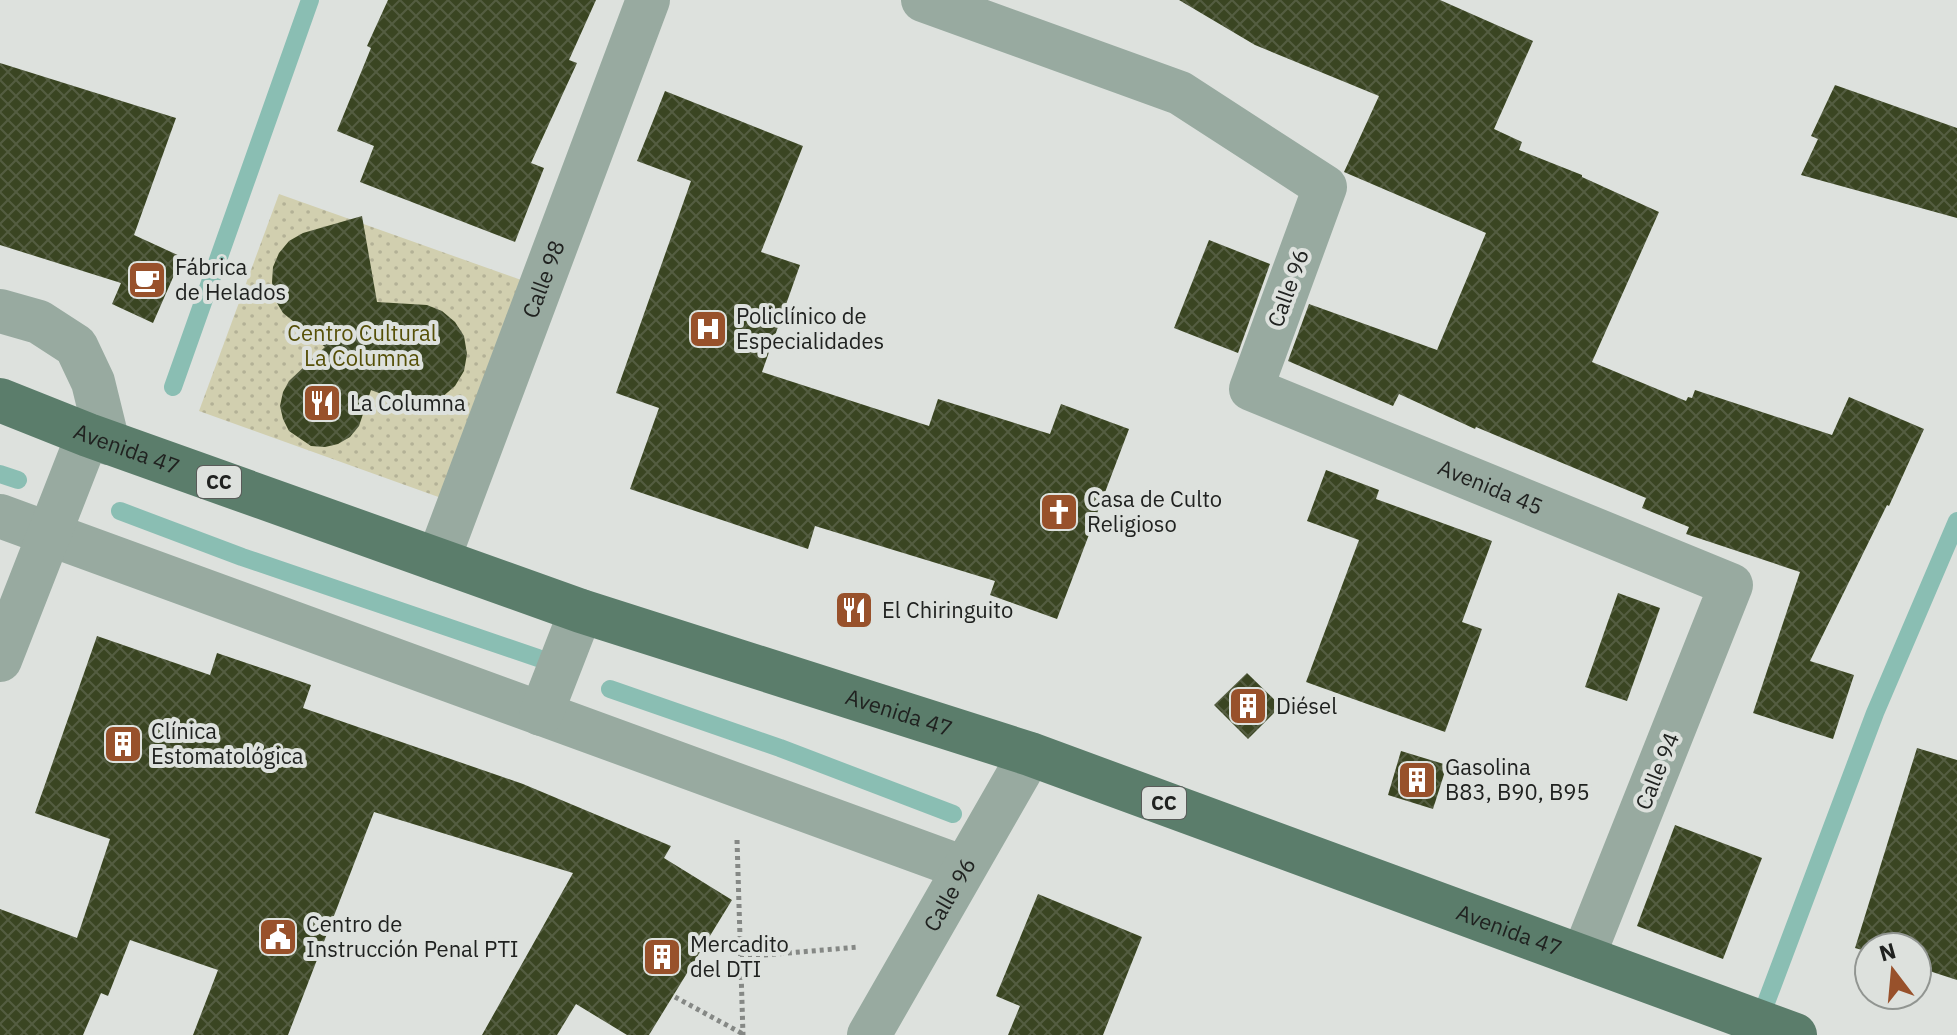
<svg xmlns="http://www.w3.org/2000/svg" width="1957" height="1035" font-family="'IBM Plex Sans',sans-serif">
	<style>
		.grass { fill: url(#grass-dots) }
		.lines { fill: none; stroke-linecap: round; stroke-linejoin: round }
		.stream { stroke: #8abeb3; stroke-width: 18 }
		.building { fill: url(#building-cross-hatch) }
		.path { stroke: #858885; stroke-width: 5; stroke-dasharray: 4 4; stroke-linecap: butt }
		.minor { stroke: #98aaa0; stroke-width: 44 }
		.major { stroke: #5b7d6b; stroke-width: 44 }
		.labels { text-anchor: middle; stroke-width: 8; stroke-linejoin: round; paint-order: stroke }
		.shield { fill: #dde1dd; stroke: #595b59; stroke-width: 2 }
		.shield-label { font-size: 20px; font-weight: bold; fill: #202220 }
		.poi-label { font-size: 22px; fill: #202220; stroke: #dde1dd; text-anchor: start }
		.street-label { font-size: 22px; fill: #202220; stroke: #dde1dd }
		.park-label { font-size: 22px; fill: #565008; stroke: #dde1dd }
	</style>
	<defs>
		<pattern id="grass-dots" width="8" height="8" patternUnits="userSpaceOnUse" patternTransform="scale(2)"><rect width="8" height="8" fill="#d1cfaf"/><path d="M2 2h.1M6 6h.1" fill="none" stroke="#b3b196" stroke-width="1.8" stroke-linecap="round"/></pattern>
		<pattern id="building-cross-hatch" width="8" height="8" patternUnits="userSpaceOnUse" patternTransform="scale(2)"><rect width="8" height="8" fill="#3a4522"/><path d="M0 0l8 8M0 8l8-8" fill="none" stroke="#545d41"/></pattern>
	</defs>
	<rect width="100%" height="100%" fill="#dde1dd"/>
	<path class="grass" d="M279 194 524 281 444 499 199 411Z"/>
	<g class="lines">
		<g class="stream">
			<path d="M173 387 310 0"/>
			<path d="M0 474 18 480"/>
			<path d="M120 511 242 557 538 658"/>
			<path d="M610 689 780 748 953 814"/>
			<path d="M1758 1024 1875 713 1957 521"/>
		</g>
	</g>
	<g class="building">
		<path d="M388 0H596L569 60 577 63 531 163 544 168 515 242 360 182 374 146 337 131 371 48 367 46Z"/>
		<path d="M1179 0H1440L1533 41 1494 129 1522 142 1519 150 1582 175V177L1659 212 1592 362 1686 401 1688 397 1692 398 1695 390 1832 435 1849 397 1924 429 1889 506 1887 505 1810 661 1854 675 1833 739 1753 713 1800 572 1686 534 1689 527 1642 508 1646 498 1476 427 1475 429 1399 394 1393 406 1288 361 1309 304 1437 350 1486 233 1344 172 1379 96 1255 45Z"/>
		<path d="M0 63 176 118 134 235 182 257 153 323 112 304 121 283 0 245Z"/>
		<path d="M1835 85 1957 128V218L1801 175 1818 139 1811 136Z"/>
		<path d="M665 91 803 146 761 252 800 265 762 372 929 426 938 399 1050 434 1061 404 1129 429 1057 619 990 595 995 581 815 526 808 549 630 489 659 408 616 393 691 181 637 161Z"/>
		<path d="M362 216 377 302 427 305 442 311 455 322 464 336 467 354 464 371 455 386 441 398 425 403 408 404 371 390 359 426 350 437 338 444 325 447 311 446 289 431 283 419 280 406 283 392 289 381 325 347 283 313 274 298 272 282 273 267 279 253 289 241 303 233Z"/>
		<path d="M1209 240 1270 264 1238 353 1174 328Z"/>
		<path d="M1326 470 1379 490 1376 499 1492 541 1462 622 1482 629 1445 732 1306 682 1359 540 1307 521Z"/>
		<path d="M1618 593 1660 608 1627 701 1585 687Z"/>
		<path d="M97 636 210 675 217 653 311 685 303 708 523 784 671 846 664 858 732 900 649 1035H627L576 1004 557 1035H482L573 873 374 812 288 1035H193L218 970 130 940 108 996 101 993 83 1035H0V909L77 938 110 839 35 813Z"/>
		<path d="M1247 673 1281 706 1248 739 1214 705Z"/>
		<path d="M1917 748 1957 760V980L1917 967V947H1869V952L1855 948Z"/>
		<path d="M1401 751 1447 765 1433 809 1388 795Z"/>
		<path d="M1675 825 1762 858 1723 959 1637 926Z"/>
		<path d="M1038 894 1142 937 1103 1035H1008L1020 1006 996 996Z"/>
	</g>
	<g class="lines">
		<g class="path">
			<path d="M737 840 743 1035"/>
			<path d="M740 957 859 947"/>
			<path d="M675 997 743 1034"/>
		</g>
		<g class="minor">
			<path id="s1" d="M923 0 1180 93 1325 187 1251 389 1731 585 1583 957"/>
			<path d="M0 311 39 322 76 346 93 382 108 443"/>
			<path d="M0 516 964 868"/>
			<path id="s2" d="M438 560 648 0"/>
			<path d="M0 660 88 435"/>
			<path d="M541 714 581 611"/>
			<path id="s3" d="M869 1035 1030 754"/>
		</g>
		<path class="major" id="s4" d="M0 400 88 435 581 611 1030 754 1795 1035"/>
	</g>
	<defs>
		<symbol id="cafe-square" viewBox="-11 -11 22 22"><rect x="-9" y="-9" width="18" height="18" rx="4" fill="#98512b" stroke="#dde1dd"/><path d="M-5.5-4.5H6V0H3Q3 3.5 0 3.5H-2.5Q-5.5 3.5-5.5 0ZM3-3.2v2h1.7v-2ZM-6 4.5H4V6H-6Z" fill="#fff"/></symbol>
		<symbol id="hospital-square" viewBox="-11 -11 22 22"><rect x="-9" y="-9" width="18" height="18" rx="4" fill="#98512b" stroke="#dde1dd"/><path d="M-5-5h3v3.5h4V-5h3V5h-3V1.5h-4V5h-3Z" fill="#fff"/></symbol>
		<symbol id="restaurant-square" viewBox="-11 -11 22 22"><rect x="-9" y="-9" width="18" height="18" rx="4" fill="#98512b" stroke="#dde1dd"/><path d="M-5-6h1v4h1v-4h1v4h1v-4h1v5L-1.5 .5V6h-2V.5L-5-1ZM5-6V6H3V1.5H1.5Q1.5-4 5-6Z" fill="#fff"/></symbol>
		<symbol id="church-square" viewBox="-11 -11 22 22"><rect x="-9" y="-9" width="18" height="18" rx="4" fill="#98512b" stroke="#dde1dd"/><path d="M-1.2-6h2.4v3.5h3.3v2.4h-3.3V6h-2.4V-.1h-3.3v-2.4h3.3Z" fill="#fff"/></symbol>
		<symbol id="building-square" viewBox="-11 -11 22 22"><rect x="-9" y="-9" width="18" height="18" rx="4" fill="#98512b" stroke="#dde1dd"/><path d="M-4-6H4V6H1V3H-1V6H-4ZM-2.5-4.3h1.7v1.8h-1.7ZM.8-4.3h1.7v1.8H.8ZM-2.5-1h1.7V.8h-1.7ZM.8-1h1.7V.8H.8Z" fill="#fff"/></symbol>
		<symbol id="civic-square" viewBox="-11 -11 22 22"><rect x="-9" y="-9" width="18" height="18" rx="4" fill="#98512b" stroke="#dde1dd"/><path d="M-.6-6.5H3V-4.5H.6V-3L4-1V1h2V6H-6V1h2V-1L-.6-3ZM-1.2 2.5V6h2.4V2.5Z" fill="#fff"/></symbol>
	</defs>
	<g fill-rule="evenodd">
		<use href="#cafe-square" x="125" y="258" width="44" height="44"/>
		<use href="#hospital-square" x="686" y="307" width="44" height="44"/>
		<use href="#restaurant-square" x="300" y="381" width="44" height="44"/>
		<use href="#church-square" x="1037" y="490" width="44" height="44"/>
		<use href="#restaurant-square" x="832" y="588" width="44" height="44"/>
		<use href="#building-square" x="1226" y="684" width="44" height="44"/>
		<use href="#building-square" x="101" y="722" width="44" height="44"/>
		<use href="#building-square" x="1395" y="758" width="44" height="44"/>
		<use href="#civic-square" x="256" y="915" width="44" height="44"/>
		<use href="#building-square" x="640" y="935" width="44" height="44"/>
	</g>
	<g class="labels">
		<g class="shield">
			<rect x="197" y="466" width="44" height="32" rx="6"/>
			<rect x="1142" y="787" width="44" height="32" rx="6"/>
		</g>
		<g class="shield-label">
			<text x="219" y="489">CC</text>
			<text x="1164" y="810">CC</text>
		</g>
		<g class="poi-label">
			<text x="175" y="275">Fábrica<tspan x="175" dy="25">de Helados</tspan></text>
			<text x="736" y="324">Policlínico de<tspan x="736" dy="25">Especialidades</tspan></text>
			<text x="350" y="411">La Columna</text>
			<text x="1087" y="507">Casa de Culto<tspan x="1087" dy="25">Religioso</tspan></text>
			<text x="882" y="618">El Chiringuito</text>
			<text x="1276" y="714">Diésel</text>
			<text x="151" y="739">Clínica<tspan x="151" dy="25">Estomatológica</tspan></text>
			<text x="1445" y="775">Gasolina<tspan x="1445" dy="25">B83, B90, B95</tspan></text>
			<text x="306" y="932">Centro de<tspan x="306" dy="25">Instrucción Penal PTI</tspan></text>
			<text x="690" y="952">Mercadito<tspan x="690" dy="25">del DTI</tspan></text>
		</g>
		<g class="street-label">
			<text dy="8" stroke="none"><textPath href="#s2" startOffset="300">Calle 98</textPath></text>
			<text transform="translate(1288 288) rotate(-70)" y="8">Calle 96</text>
			<text dy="8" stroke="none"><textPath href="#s4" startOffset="136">Avenida 47</textPath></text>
			<text dy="8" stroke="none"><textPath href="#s1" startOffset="920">Avenida 45</textPath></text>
			<text dy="8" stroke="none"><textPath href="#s4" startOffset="952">Avenida 47</textPath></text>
			<text transform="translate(1657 771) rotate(-68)" y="8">Calle 94</text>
			<text dy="8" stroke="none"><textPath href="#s3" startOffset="162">Calle 96</textPath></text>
			<text dy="8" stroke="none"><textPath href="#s4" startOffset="1600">Avenida 47</textPath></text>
		</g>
		<g class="park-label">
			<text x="362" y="341">Centro Cultural<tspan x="362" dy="25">La Columna</tspan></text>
		</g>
	</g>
	<g transform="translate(1893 971) rotate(344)"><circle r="38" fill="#dde1dd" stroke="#919591" stroke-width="2"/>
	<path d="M0-6L14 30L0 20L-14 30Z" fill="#98512b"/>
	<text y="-12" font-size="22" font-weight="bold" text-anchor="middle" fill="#202220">N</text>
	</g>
</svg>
